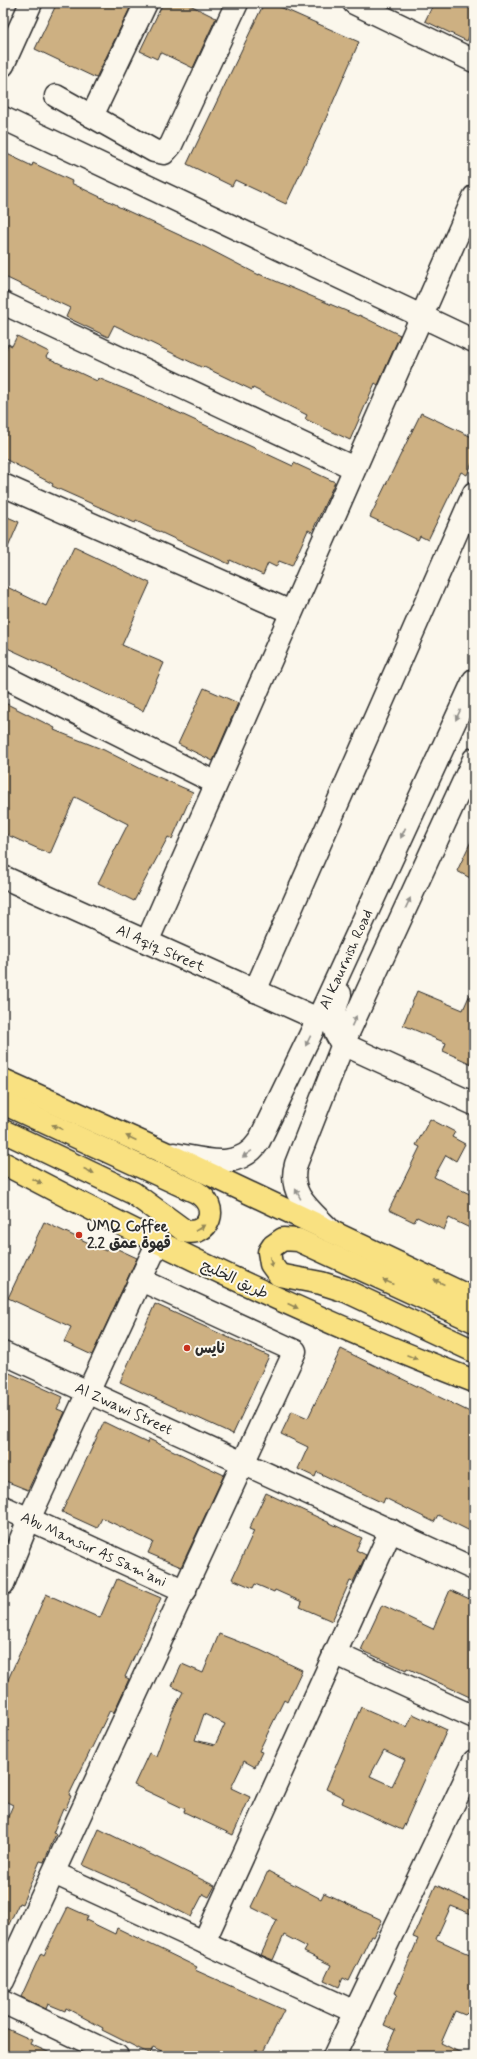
<svg xmlns="http://www.w3.org/2000/svg" width="477" height="2059" font-family="Mynerve,'Playpen Sans Arabic',sans-serif">
	<style>
		.building { fill: #cdb082; stroke: #2b2b2b; fill-rule: evenodd }
		.lines { fill: none; stroke-linecap: round; stroke-linejoin: round }
		.minor-casing { stroke: #2b2b2b; stroke-width: 25 }
		.major-casing { stroke: #2b2b2b; stroke-width: 25 }
		.minor { stroke: #fbf7ec; stroke-width: 22 }
		.major { stroke: #f9e181; stroke-width: 22 }
		.oneway { fill: #93918c }
		.oneway2 { fill: #928656 }
		.poi-dot { fill: #c8321e; stroke: #fbf7ec; stroke-width: 1.5 }
		.labels { text-anchor: middle; stroke-width: 4; stroke-linejoin: round; paint-order: stroke }
		.street-label { font-size: 15px; fill: #2b2b2b; stroke: #fbf7ec }
		.poi-label { font-size: 15px; font-weight: bold; fill: #2b2b2b; stroke: #fbf7ec; text-anchor: start }
	</style>
	<rect width="100%" height="100%" fill="#fbf7ec"/>
	<filter id="ink" filterUnits="userSpaceOnUse"><feTurbulence type="fractalNoise" baseFrequency=".025" numOctaves="2"/><feDisplacementMap in="SourceGraphic" scale="8" xChannelSelector="R" yChannelSelector="G"/><feConvolveMatrix kernelMatrix="1 2 1 2 8 2 1 2 1" color-interpolation-filters="sRGB"/></filter>
	<g filter="url(#ink)">
		<g class="building">
			<path d="M57 3H119L130 8 96 78 35 49Z"/>
			<path d="M163 3H186L216 18 193 68 160 52 157 59 140 51Z"/>
			<path d="M264 3H271L359 42 320 132 286 204 235 180 232 186 187 164Z"/>
			<path d="M434 3H474V26L467 41 425 21Z"/>
			<path d="M3 152 32 166 33 163 72 181 71 183 117 205V206L205 247 259 275V274L358 316 359 315 400 335 378 385 375 383 350 440 305 419 307 415 253 388 252 390 204 367 203 368 114 325 108 337 66 317 70 308 3 276Z"/>
			<path d="M17 336 49 352 46 357 97 381 98 378 147 398 293 466 294 463 335 482 312 532 308 530 292 566 279 561 276 567 268 563 263 575 230 560 229 564 136 521 135 523 52 486 53 484 3 458V356L8 344 12 346Z"/>
			<path d="M421 413 474 438V459L467 475 461 472 428 540 420 536 418 540 370 517Z"/>
			<path d="M3 515 19 522 3 559Z"/>
			<path d="M74 547 150 583 122 645 164 663 143 711 3 646V585L46 606Z"/>
			<path d="M204 688 238 703 213 761 178 744Z"/>
			<path d="M3 702 55 728 54 730 104 750 149 773 193 792 172 839 168 837 134 901 98 883 128 824 75 797 50 854 3 833Z"/>
			<path d="M474 835V880L457 871Z"/>
			<path d="M474 985V1065L443 1051 446 1043 403 1025 417 991 463 1010Z"/>
			<path d="M430 1119 455 1132 452 1137 465 1144 456 1161 446 1155 434 1177 474 1196V1230L449 1218 444 1230 417 1217 414 1222 389 1210 420 1147 416 1145Z"/>
			<path d="M44 1222 106 1251 109 1245 137 1258 92 1355 64 1342 71 1327 8 1298Z"/>
			<path d="M155 1304 269 1356 233 1434 120 1382Z"/>
			<path d="M341 1349 474 1414V1533L438 1515 434 1522 385 1498 383 1503 317 1472 315 1477 298 1469 308 1447 281 1434 292 1411 308 1418Z"/>
			<path d="M3 1370 63 1397 57 1409 65 1412 28 1490 3 1480Z"/>
			<path d="M104 1422 147 1443 149 1439 224 1475 181 1567 148 1553 153 1542 102 1518 97 1528 62 1512Z"/>
			<path d="M266 1493 362 1538 356 1550 366 1555 353 1582 350 1581 332 1621 300 1607 302 1602 275 1590 274 1592 255 1584 253 1588 232 1579 254 1531 249 1529Z"/>
			<path d="M117 1579 161 1598 125 1677 129 1679 114 1712 110 1710 69 1795 71 1796 65 1810 63 1809 53 1833 56 1834 44 1862 40 1861 22 1904 19 1903 3 1937V1828L13 1805 3 1800V1691L46 1594 100 1618Z"/>
			<path d="M450 1590 474 1601V1699L407 1668 406 1670 361 1650 382 1605 433 1629Z"/>
			<path d="M219 1634 260 1650 302 1670 287 1702 284 1700 259 1751 262 1752 255 1767 244 1761 231 1788 250 1797 233 1835 184 1812 185 1809 134 1785 149 1753 156 1756 172 1713 183 1692 172 1686 182 1664 203 1673ZM204 1714 225 1724 215 1745 195 1740Z"/>
			<path d="M361 1707 407 1727 413 1714 447 1730 402 1830 342 1803 344 1798 326 1789ZM384 1750 405 1760 392 1786 370 1776Z"/>
			<path d="M99 1829 215 1886 209 1897 203 1894 191 1917 137 1889 83 1865Z"/>
			<path d="M268 1871 321 1899 324 1893 382 1920 374 1937 371 1936 349 1981 343 1978 339 1987 324 1980 331 1965 304 1952 307 1947 284 1935 273 1960 261 1955 277 1920 251 1907Z"/>
			<path d="M436 1885 474 1903V1915L451 1906 436 1939 474 1956V2016L467 2013 465 2015 455 2011 441 2043 467 2056H394L385 2052 395 2030 384 2025 397 1994 395 1993 418 1939 413 1937Z"/>
			<path d="M68 1907 88 1916 86 1920 115 1934 117 1928 197 1967 195 1970 284 2010 261 2056H172L153 2047 150 2054 102 2030 103 2028 66 2008 65 2011 48 2004 46 2009 21 1997 41 1953 44 1955Z"/>
			<path d="M3 2027 32 2040 30 2044 57 2056H3Z"/>
		</g>
		<g class="lines">
			<defs>
				<g id="minor">
					<path d="M354 3 474 61"/>
					<path d="M3 65 31 3"/>
					<path d="M56 96 154 151 164 153 171 145 237 3"/>
					<path d="M92 116 146 3"/>
					<path d="M3 118 474 341"/>
					<path d="M3 303 354 468"/>
					<path d="M3 485 291 612"/>
					<path d="M3 676 216 783"/>
					<path id="s1" d="M3 877 318 1019"/>
					<path d="M147 942 474 197"/>
					<path d="M255 991 474 493"/>
					<path d="M340 994C334 1012 328 1029 343 1044L474 1104"/>
					<path id="s2" d="M174 1154C204 1159 239 1172 259 1141L318 1019 474 680"/>
					<path d="M331 1231C312 1211 287 1195 296 1164L343 1044 474 759"/>
					<path id="s3" d="M3 1353 474 1569"/>
					<path id="s4" d="M3 1507 185 1591"/>
					<path d="M3 1584 29 1519 158 1242"/>
					<path d="M334 1653 474 1717"/>
					<path d="M54 1873 355 2012"/>
					<path d="M204 1942 391 1530"/>
					<path d="M3 1981 295 1351 141 1280"/>
					<path d="M3 2002 117 2056"/>
					<path d="M334 2056 474 1761"/>
				</g>
				<g id="major">
					<path d="M3 1080 163 1152 474 1299"/>
					<path d="M3 1103 196 1192C222 1207 208 1237 185 1231L133 1193 3 1131"/>
					<path d="M3 1163C156 1244 312 1319 474 1381"/>
					<path d="M474 1321 298 1240 283 1239 273 1246 269 1252 271 1264 279 1275 321 1283 346 1291 474 1351"/>
				</g>
			</defs>
			<use href="#minor" class="minor-casing"/>
			<use href="#major" class="major-casing"/>
			<use href="#minor" class="minor"/>
			<use href="#major" class="major"/>
		</g>
		<defs><path id="oneway-solid" d="M-6-.8H1V-3.2L6.5 0L1 3.2V.8H-6Z"/></defs>
		<g class="oneway">
			<use href="#oneway-solid" transform="translate(458 715) rotate(115)"/>
			<use href="#oneway-solid" transform="translate(403 833) rotate(115)"/>
			<use href="#oneway-solid" transform="translate(408 903) rotate(-65)"/>
			<use href="#oneway-solid" transform="translate(354 1021) rotate(-65)"/>
			<use href="#oneway-solid" transform="translate(308 1041) rotate(116)"/>
			<use href="#oneway-solid" transform="translate(247 1154) rotate(145)"/>
			<use href="#oneway-solid" transform="translate(298 1194) rotate(-118)"/>
		</g>
		<g class="oneway2">
			<use href="#oneway-solid" transform="translate(57 1127) rotate(-155)"/>
			<use href="#oneway-solid" transform="translate(131 1138) rotate(-156)"/>
			<use href="#oneway-solid" transform="translate(89 1171) rotate(25)"/>
			<use href="#oneway-solid" transform="translate(37 1181) rotate(28)"/>
			<use href="#oneway-solid" transform="translate(200 1228) rotate(-33)"/>
			<use href="#oneway-solid" transform="translate(271 1262) rotate(76)"/>
			<use href="#oneway-solid" transform="translate(388 1282) rotate(-155)"/>
			<use href="#oneway-solid" transform="translate(439 1282) rotate(-155)"/>
			<use href="#oneway-solid" transform="translate(293 1306) rotate(25)"/>
			<use href="#oneway-solid" transform="translate(412 1357) rotate(22)"/>
		</g>
	</g>
	<g class="poi-dot">
		<circle cx="79" cy="1235" r="4"/>
		<circle cx="187" cy="1348" r="4"/>
	</g>
	<g class="labels">
		<g class="street-label">
			<text dy="5" stroke="none"><textPath href="#s1" startOffset="173">Al Aqiq Street</textPath></text>
			<text dy="5" stroke="none"><textPath href="#s2" startOffset="294">Al Kaurnish Road</textPath></text>
			<text transform="translate(235 1279) rotate(25)" y="5">طريق الخليج</text>
			<text dy="5" stroke="none"><textPath href="#s3" startOffset="133">Al Zwawi Street</textPath></text>
			<text dy="5" stroke="none"><textPath href="#s4" startOffset="100">Abu Mansur As Sam'ani</textPath></text>
		</g>
		<g class="poi-label">
			<text x="87" y="1231">UMQ Coffee<tspan x="87" dy="17">2.2 قهوة عمق</tspan></text>
			<text x="195" y="1353">نايس</text>
		</g>
	</g>
	<rect width="477" height="2059" fill="none" stroke="#fbf7ec" stroke-width="16"/>
	<rect x="8" y="8" width="461" height="2043" fill="none" stroke="#2b2b2b" stroke-width="1.5" filter="url(#ink)"/>
</svg>
